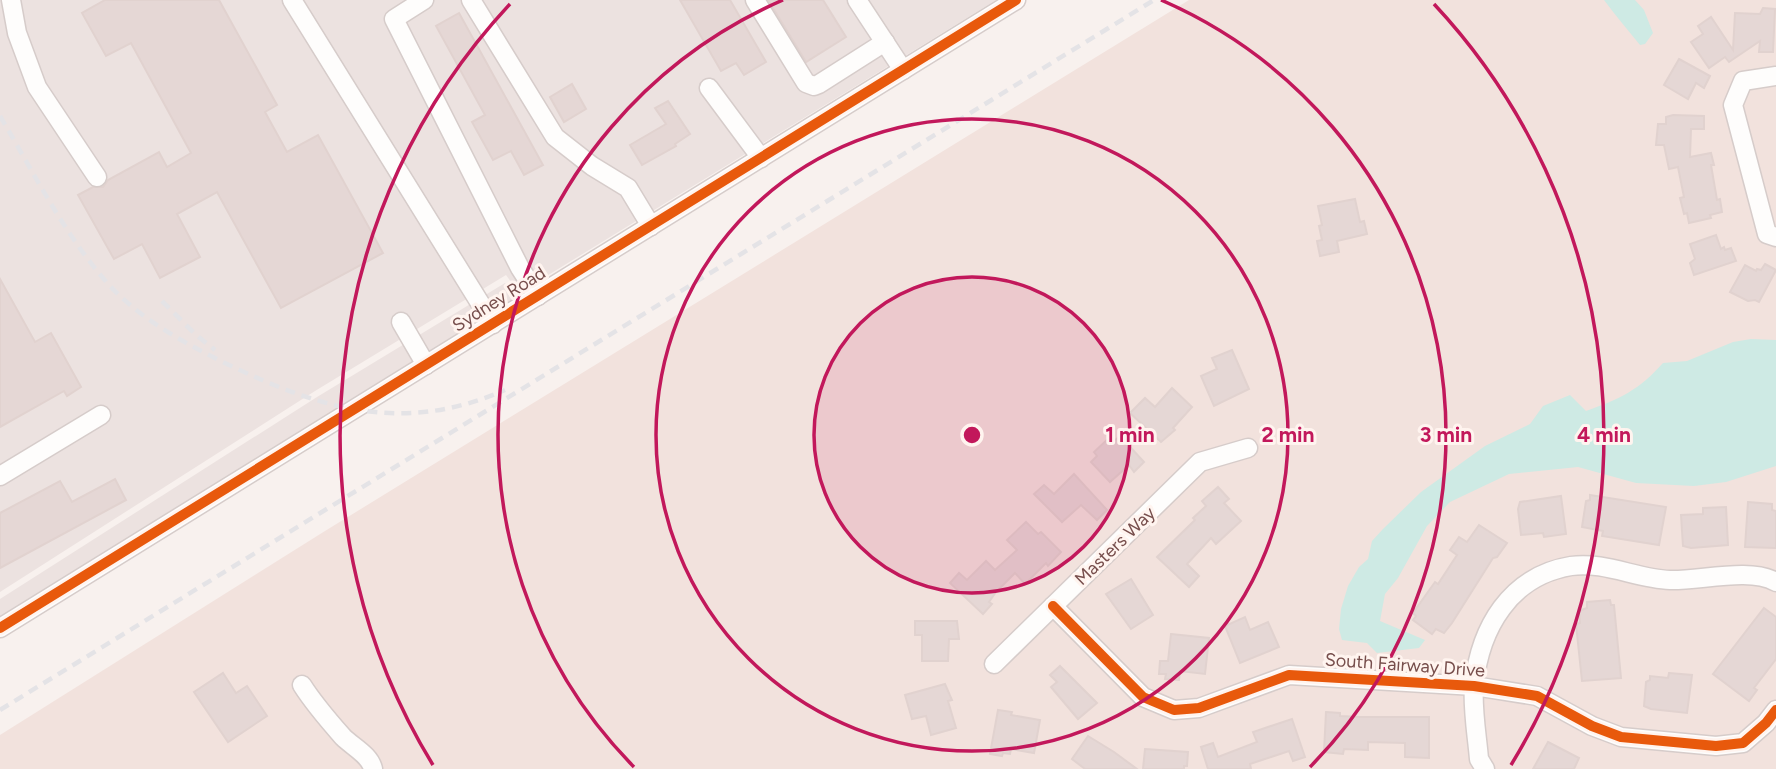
<svg xmlns="http://www.w3.org/2000/svg" width="1776" height="769" font-family="Figtree,sans-serif">
	<style>
		.residential { fill: #f2e2dd }
		.industrial { fill: #ece2e0 }
		.water { fill: #ceeae4 }
		.building { fill: #e5d7d5; stroke: #e1d2cf; stroke-width: 2 }
		.lines { fill: none; stroke-linecap: round; stroke-linejoin: round }
		.minor-casing { stroke: #d6ccca; stroke-width: 21 }
		.minor { stroke: #fefdfc; stroke-width: 18 }
		.rail { stroke: #e4e3e6; stroke-width: 4.5; stroke-dasharray: 10 7; stroke-linecap: butt }
		.cycleway-casing { stroke: #fff4ef; stroke-width: 15 }
		.cycleway { stroke: #e8590c; stroke-width: 10 }
		.ring { fill: none; stroke: #c2185b; stroke-width: 3.5 }
		.labels { text-anchor: middle; stroke-width: 6; stroke-linejoin: round; paint-order: stroke }
		.street-label { font-size: 18px; fill: #774e4c; stroke: #fff4ef }
		.centre { fill: #c2185b; stroke: #fff4ef; stroke-width: 3.5 }
		.ring-label { font-size: 21px; text-anchor: middle; font-weight: bold; fill: #c2185b; stroke: #fff4ef; stroke-width: 6; stroke-linejoin: round; paint-order: stroke }
	</style>
	<rect width="100%" height="100%" fill="#f8f1ee"/>
	<path class="residential" d="M1189 0H1776V769H0V735L325 531Z"/>
	<g class="industrial">
		<path d="M0 0H996L519 293 506 275 315 391 0 592Z"/>
		<path d="M505 283 518 299 0 619V599L317 397Z"/>
	</g>
	<g class="water">
		<path d="M1604 0H1635L1644 10 1653 33 1645 44 1640 45C1628 30 1616 16 1604 0Z"/>
		<path d="M1751 339 1776 340V466L1726 482 1694 486 1636 483 1578 467 1509 474 1450 502 1427 526 1398 578 1385 594 1380 621 1425 640 1419 648 1377 653 1367 643 1342 640 1339 629 1341 609 1348 586 1359 567 1368 559 1372 541 1383 529 1421 492 1485 446 1530 424 1543 406 1570 395 1586 411C1620 399 1639 390 1663 363L1687 361 1733 342Z"/>
	</g>
	<g class="building">
		<path d="M105 0H219L277 105 265 112 287 152 318 135 383 253 281 308 217 192 177 214 200 257 160 278 142 244 114 259 78 195 93 187H103L108 180 159 152 167 167 191 153 131 43 106 56 82 13Z"/>
		<path d="M680 0H730L766 62 744 75 736 63 721 71Z"/>
		<path d="M768 0H823L846 37 806 62Z"/>
		<path d="M1763 8 1775 9 1773 52H1759L1760 41 1729 62 1725 57 1709 68 1691 42 1703 34 1698 26 1711 17 1733 50 1735 13 1760 14Z"/>
		<path d="M459 13 543 165 524 175 511 151 493 160 472 122 485 115 436 26Z"/>
		<path d="M1679 59 1710 76 1704 88 1696 83 1688 99 1664 85Z"/>
		<path d="M572 84 586 109 564 122 550 97Z"/>
		<path d="M668 101 690 134 675 144 676 146 642 165 630 145 666 124 655 108Z"/>
		<path d="M1673 115 1704 116V129H1691L1690 157 1711 153 1714 165H1711L1717 200 1720 199 1722 212 1710 215 1711 218 1689 223 1687 213 1684 214 1680 198 1684 197 1678 167 1669 169 1664 145H1656L1658 124H1666V117Z"/>
		<path d="M1355 199 1360 222 1364 221 1367 234 1337 241 1339 252 1320 256 1317 241 1322 240 1319 226 1322 225 1318 206Z"/>
		<path d="M1716 235 1721 249 1724 247 1725 250 1731 248 1736 261 1694 275 1690 263 1695 259 1690 244Z"/>
		<path d="M1765 264 1776 270 1759 302 1755 300 1748 301 1730 292 1745 265 1756 271 1757 269 1761 270Z"/>
		<path d="M0 279 35 342 51 333 81 387 67 396 64 391 0 427Z"/>
		<path d="M1232 350 1249 389 1214 406 1201 376 1217 369 1212 358Z"/>
		<path d="M1172 388 1192 407 1173 428 1175 430 1161 442 1130 413 1145 398 1155 407Z"/>
		<path d="M1120 436 1144 462 1134 472 1129 465 1110 482 1091 462 1097 456 1094 452 1109 438 1113 442Z"/>
		<path d="M1074 474 1107 510 1097 520 1081 505 1062 522 1034 494 1044 485 1054 494Z"/>
		<path d="M115 479 126 500 0 568V513L60 481 72 502Z"/>
		<path d="M1218 487 1229 499 1224 503 1241 521 1216 544 1211 538 1187 564 1199 576 1189 587 1157 557 1195 520 1193 518 1206 506 1202 501Z"/>
		<path d="M1590 495 1666 507 1659 545 1602 536 1603 531 1582 527 1586 501 1590 500Z"/>
		<path d="M1561 496 1566 534 1544 537 1543 533 1521 535 1518 509 1520 502Z"/>
		<path d="M1748 502 1772 504V510L1776 511V548L1745 547Z"/>
		<path d="M1726 507 1728 545 1691 548 1683 546 1681 515 1703 514V508Z"/>
		<path d="M1026 522 1038 534 1041 532 1061 552 1048 566 1046 563 1025 584 1015 573 996 592 989 602 992 604 983 614 950 583 959 573 967 580 986 561 995 570 1017 550 1007 540Z"/>
		<path d="M1479 525 1507 543 1497 557 1493 558 1452 623 1444 633 1436 629 1432 634 1413 620 1416 616 1413 613 1435 582 1438 584 1457 555 1450 550 1459 537 1467 542Z"/>
		<path d="M1131 579 1153 615 1131 629 1106 594Z"/>
		<path d="M1610 600 1611 605H1614L1621 678 1582 681 1576 624 1580 623 1579 611 1587 608V602Z"/>
		<path d="M1764 608 1776 617V659L1754 688 1757 690 1749 701 1713 674Z"/>
		<path d="M1245 617 1250 630 1268 622 1279 647 1240 663 1225 626Z"/>
		<path d="M915 621H957L959 639H949L948 661H922V635H915Z"/>
		<path d="M1171 634 1209 638 1205 674 1180 671 1179 680 1165 679 1166 674H1159L1160 661H1168Z"/>
		<path d="M1060 666 1097 703 1078 719 1051 687 1057 682 1050 675Z"/>
		<path d="M223 673 236 693 247 686 267 716 228 742 194 692Z"/>
		<path d="M1669 673 1692 675 1687 713 1651 709 1644 706 1646 682 1650 680V676L1668 678Z"/>
		<path d="M945 684 952 700 948 701 956 728 931 735 926 716 912 719 905 695Z"/>
		<path d="M998 710 1012 712 1011 715 1040 720 1034 753 1011 749 1010 754 1003 753 1002 756 990 754Z"/>
		<path d="M1326 712 1340 713V716L1360 717H1429V758L1405 757V743L1368 742V750L1344 749 1343 754 1324 752Z"/>
		<path d="M1292 719 1305 757 1293 761 1289 751 1250 764 1251 769H1208L1201 747 1213 743 1218 757 1257 742 1253 732Z"/>
		<path d="M1088 736 1114 752 1137 769H1085L1072 759Z"/>
		<path d="M1548 742 1579 758 1574 769H1533Z"/>
		<path d="M1145 749 1188 752 1187 766H1184V769H1143Z"/>
	</g>
	<g class="lines">
		<defs>
			<g id="minor">
				<path d="M11 0 17 33 37 87 97 177"/>
				<path d="M292 0 493 324"/>
				<path d="M424 0 394 19 520 268 538 296"/>
				<path d="M471 0 555 137 592 166 628 188 651 226"/>
				<path d="M755 0 806 83 814 86 819 84 885 42"/>
				<path d="M857 0 903 70"/>
				<path d="M1776 76 1743 81 1733 105 1767 234 1776 237"/>
				<path d="M709 88 761 158"/>
				<path d="M401 322 426 365"/>
				<path d="M0 476 101 415"/>
				<path d="M1053 606 1143 697 1174 710 1199 708 1289 675 1474 686 1537 696 1592 726 1621 737 1716 746 1743 743 1766 723 1776 710"/>
				<path d="M0 628 1016 0"/>
				<path d="M994 664 1200 462 1248 448"/>
				<path d="M302 685C314 704 328 720 343 737 353 747 370 755 373 769"/>
				<path d="M1485 769 1479 759C1477 735 1472 708 1474 685 1480 628 1510 576 1571 566 1604 561 1637 579 1670 580 1700 581 1750 567 1776 582"/>
			</g>
		</defs>
		<use href="#minor" class="minor-casing"/>
		<use href="#minor" class="minor"/>
		<g class="rail">
			<path d="M0 116C34 173 65 236 110 286 143 321 186 344 229 365 324 410 404 434 505 390"/>
			<path d="M162 301 195 334 215 350"/>
			<path d="M0 710 1154 0"/>
		</g>
		<defs>
			<g id="cycleway">
				<path d="M1053 606 1143 697 1174 710 1199 708 1289 675 1474 686 1537 696 1592 726 1621 737 1716 746 1743 743 1766 723 1776 710"/>
				<path d="M0 628 1016 0"/>
			</g>
		</defs>
		<use href="#cycleway" class="cycleway-casing"/>
		<use href="#cycleway" class="cycleway"/>
	</g>
	<circle cx="972" cy="435" r="158" fill="#c2185b" fill-opacity=".12"/>
	<g class="ring">
		<circle cx="972" cy="435" r="158"/>
		<circle cx="972" cy="435" r="316"/>
		<path d="M634 767A474 474 0 0 1 783 0M1161 0A474 474 0 0 1 1310 767"/>
		<path d="M433 765A632 632 0 0 1 510 4M1434 4A632 632 0 0 1 1511 765"/>
	</g>
	<g class="labels">
		<g class="street-label">
			<text transform="translate(499 299) rotate(-32)" y="6">Sydney Road</text>
			<text transform="translate(1115 546) rotate(-44)" y="6">Masters Way</text>
			<text transform="translate(1405 665) rotate(4)" y="6">South Fairway Drive</text>
		</g>
	</g>
	<circle cx="972" cy="435" r="10" class="centre"/>
	<g class="ring-label">
		<text x="1130" y="442">1 min</text>
		<text x="1288" y="442">2 min</text>
		<text x="1446" y="442">3 min</text>
		<text x="1604" y="442">4 min</text>
	</g>
</svg>
